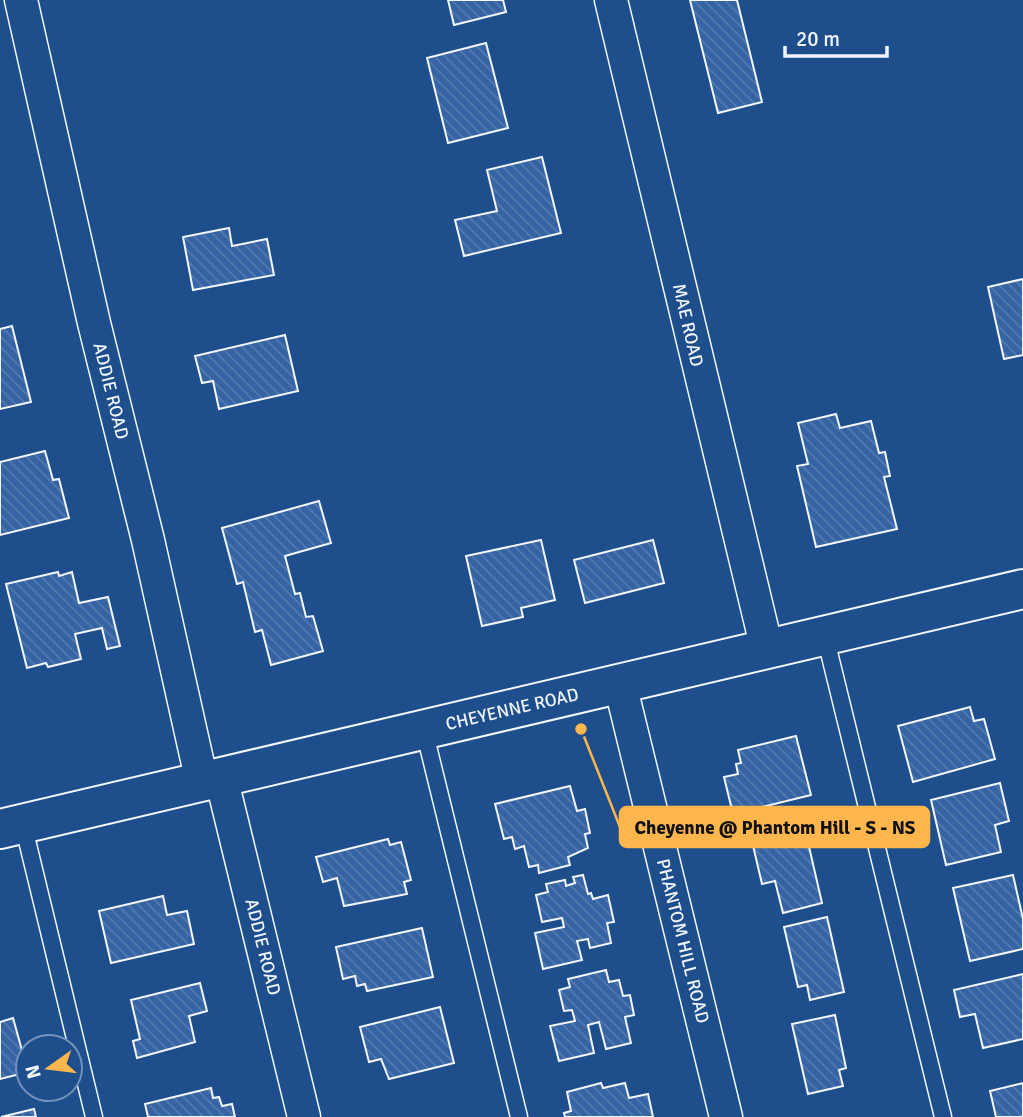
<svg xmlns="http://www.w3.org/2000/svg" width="1023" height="1117" font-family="Signika,sans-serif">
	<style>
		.building { fill: url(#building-back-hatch); stroke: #f2f6ff; stroke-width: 2 }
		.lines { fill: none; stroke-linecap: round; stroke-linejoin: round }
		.lane-casing { stroke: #f2f6ff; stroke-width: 19 }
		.street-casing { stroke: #f2f6ff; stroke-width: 35 }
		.secondary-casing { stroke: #f2f6ff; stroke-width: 42 }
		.lane { stroke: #1f4e8c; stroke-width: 16 }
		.street { stroke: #1f4e8c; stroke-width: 32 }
		.secondary { stroke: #1f4e8c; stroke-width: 38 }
		.labels { text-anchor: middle; stroke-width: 5; stroke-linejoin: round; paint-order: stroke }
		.street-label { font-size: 18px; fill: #f2f6ff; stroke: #1f4e8c }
		.leader { fill: none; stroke: #ffb74d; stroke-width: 2.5 }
		.callout-dot { fill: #ffb74d; stroke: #1f4e8c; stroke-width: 2.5 }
		.callout { fill: #ffb74d; stroke: #ffb74d; stroke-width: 2.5 }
		.callout-label { font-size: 19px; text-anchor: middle; font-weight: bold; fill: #111 }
	</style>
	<defs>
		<pattern id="building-back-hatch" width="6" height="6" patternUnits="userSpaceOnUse" patternTransform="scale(1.75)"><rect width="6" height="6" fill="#3563a3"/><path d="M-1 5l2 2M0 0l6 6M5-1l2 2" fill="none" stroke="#537ab1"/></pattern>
	</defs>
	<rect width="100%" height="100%" fill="#1f4e8c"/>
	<g class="building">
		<path d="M448 0H503L506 12 454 25Z"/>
		<path d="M690 0H737L762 102 718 113Z"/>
		<path d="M486 43 508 128 448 143 427 58Z"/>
		<path d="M542 157 561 233 464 256 455 220 497 211 487 170Z"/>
		<path d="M229 228 232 246 267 239 274 275 193 290 183 237Z"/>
		<path d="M1023 279V355L1004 359 988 287Z"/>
		<path d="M12 326 31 402 0 409V329Z"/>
		<path d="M285 335 298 391 219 409 213 381 202 383 195 356Z"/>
		<path d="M836 414 840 428 871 421 879 453 885 452 890 476 884 477 897 529 816 547 797 466 808 464 798 423Z"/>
		<path d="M45 451 53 480 59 479 69 518 0 535V462Z"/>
		<path d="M319 501 331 543 285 556 295 594 300 593 306 617 313 616 323 651 271 665 262 630 255 632 243 582 237 584 222 528Z"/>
		<path d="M541 540 555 600 521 608 523 617 482 626 466 556Z"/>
		<path d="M653 540 664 583 585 603 574 560Z"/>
		<path d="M58 572 59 576 72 572 79 603 108 597 120 646 107 649 102 628 75 634 81 659 48 667 46 663 27 668 6 584Z"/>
		<path d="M970 707 974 721 984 719 995 759 913 782 898 726Z"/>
		<path d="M796 736 811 795 733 814 724 777 738 774 736 764 741 763 738 750Z"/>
		<path d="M1000 783 1009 821 995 825 1001 852 946 865 931 800Z"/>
		<path d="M570 786 577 811 585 809 590 833 585 834 588 848 568 857 570 865 539 873 538 865 529 867 524 846 515 849 512 837 504 839 495 804Z"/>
		<path d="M804 825 822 903 783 913 775 881 762 884 751 837Z"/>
		<path d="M388 839 390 845 401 842 411 880 404 882 407 894 344 906 337 878 323 882 316 857Z"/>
		<path d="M583 875 588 894 591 893 593 899 608 895 614 922 607 923 611 943 590 948 588 939 577 941 582 960 543 969 535 933 564 927 562 918 542 922 536 895 548 892 546 884 565 880 566 886 575 883 573 877Z"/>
		<path d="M1013 875 1023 919V949L970 961 953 888Z"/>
		<path d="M163 896 167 915 187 911 194 944 111 963 99 911Z"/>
		<path d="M827 917 844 992 810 1000 807 985 798 987 784 927Z"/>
		<path d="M422 928 433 977 367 991 365 984 357 986 355 976 343 979 336 947Z"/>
		<path d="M606 970 609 982 619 980 623 996 630 995 634 1015 625 1017 631 1043 606 1049 599 1022 588 1025 594 1053 559 1061 550 1026 575 1021 572 1010 564 1011 559 990 570 987 568 979Z"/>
		<path d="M1023 974V1039L983 1048 975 1014 960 1017 954 990Z"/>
		<path d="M200 983 207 1011 189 1016 195 1042 137 1058 133 1041 140 1039 131 1000Z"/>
		<path d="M440 1007 454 1063 389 1079 381 1059 369 1062 360 1027Z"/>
		<path d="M835 1015 846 1068 839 1070 843 1086 808 1094 792 1024Z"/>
		<path d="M13 1018 28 1072 0 1079V1022Z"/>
		<path d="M601 1083 603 1088 625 1083 629 1098 648 1094 653 1117H565L564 1113 571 1111 567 1092Z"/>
		<path d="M1023 1083V1117H996L990 1091Z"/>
		<path d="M211 1088 213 1098 219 1097 222 1106 232 1104 235 1117H148L145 1104Z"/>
		<path d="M34 1109 36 1117H1Z"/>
	</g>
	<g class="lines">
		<defs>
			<g id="lane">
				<path d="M825 636 943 1117"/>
				<path d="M424 730 519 1117"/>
				<path d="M23 824 94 1117"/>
			</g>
			<g id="street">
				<path d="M21 0 94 323 148 540 202 782"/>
				<path d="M611 0 767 649"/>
				<path d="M620 684 726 1117"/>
				<path d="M221 777 304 1117"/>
			</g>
			<path id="secondary" d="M0 829 1023 589"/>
		</defs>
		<use href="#lane" class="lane-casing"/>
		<use href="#street" class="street-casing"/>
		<use href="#secondary" class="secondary-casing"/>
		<use href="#lane" class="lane"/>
		<use href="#street" class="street"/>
		<use href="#secondary" class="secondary"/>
	</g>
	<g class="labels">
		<g class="street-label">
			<text transform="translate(688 325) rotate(77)" y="6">MAE ROAD</text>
			<text transform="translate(111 391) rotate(76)" y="6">ADDIE ROAD</text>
			<text transform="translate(512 709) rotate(-13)" y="6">CHEYENNE ROAD</text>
			<text transform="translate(683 941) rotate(76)" y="6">PHANTOM HILL ROAD</text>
			<text transform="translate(263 947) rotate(76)" y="6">ADDIE ROAD</text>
		</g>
	</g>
	<path class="leader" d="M581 729L620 827"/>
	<circle class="callout-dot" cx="581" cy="729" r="7"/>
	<rect class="callout" x="620" y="807" width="309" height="40" rx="7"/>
	<g class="callout-label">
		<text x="775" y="834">Cheyenne @ Phantom Hill - S - NS</text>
	</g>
	<g transform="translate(49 1068) rotate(256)"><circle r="33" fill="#1f4e8c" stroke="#7391ba" stroke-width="2"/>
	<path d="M0-5L12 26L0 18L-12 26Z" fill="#ffb74d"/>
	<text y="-10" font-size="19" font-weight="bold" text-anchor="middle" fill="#f2f6ff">N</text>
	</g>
	<path d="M785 46v10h102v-10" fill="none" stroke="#f2f6ff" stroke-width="3.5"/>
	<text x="796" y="46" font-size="21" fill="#f2f6ff" stroke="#1f4e8c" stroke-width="5" paint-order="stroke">20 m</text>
</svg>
